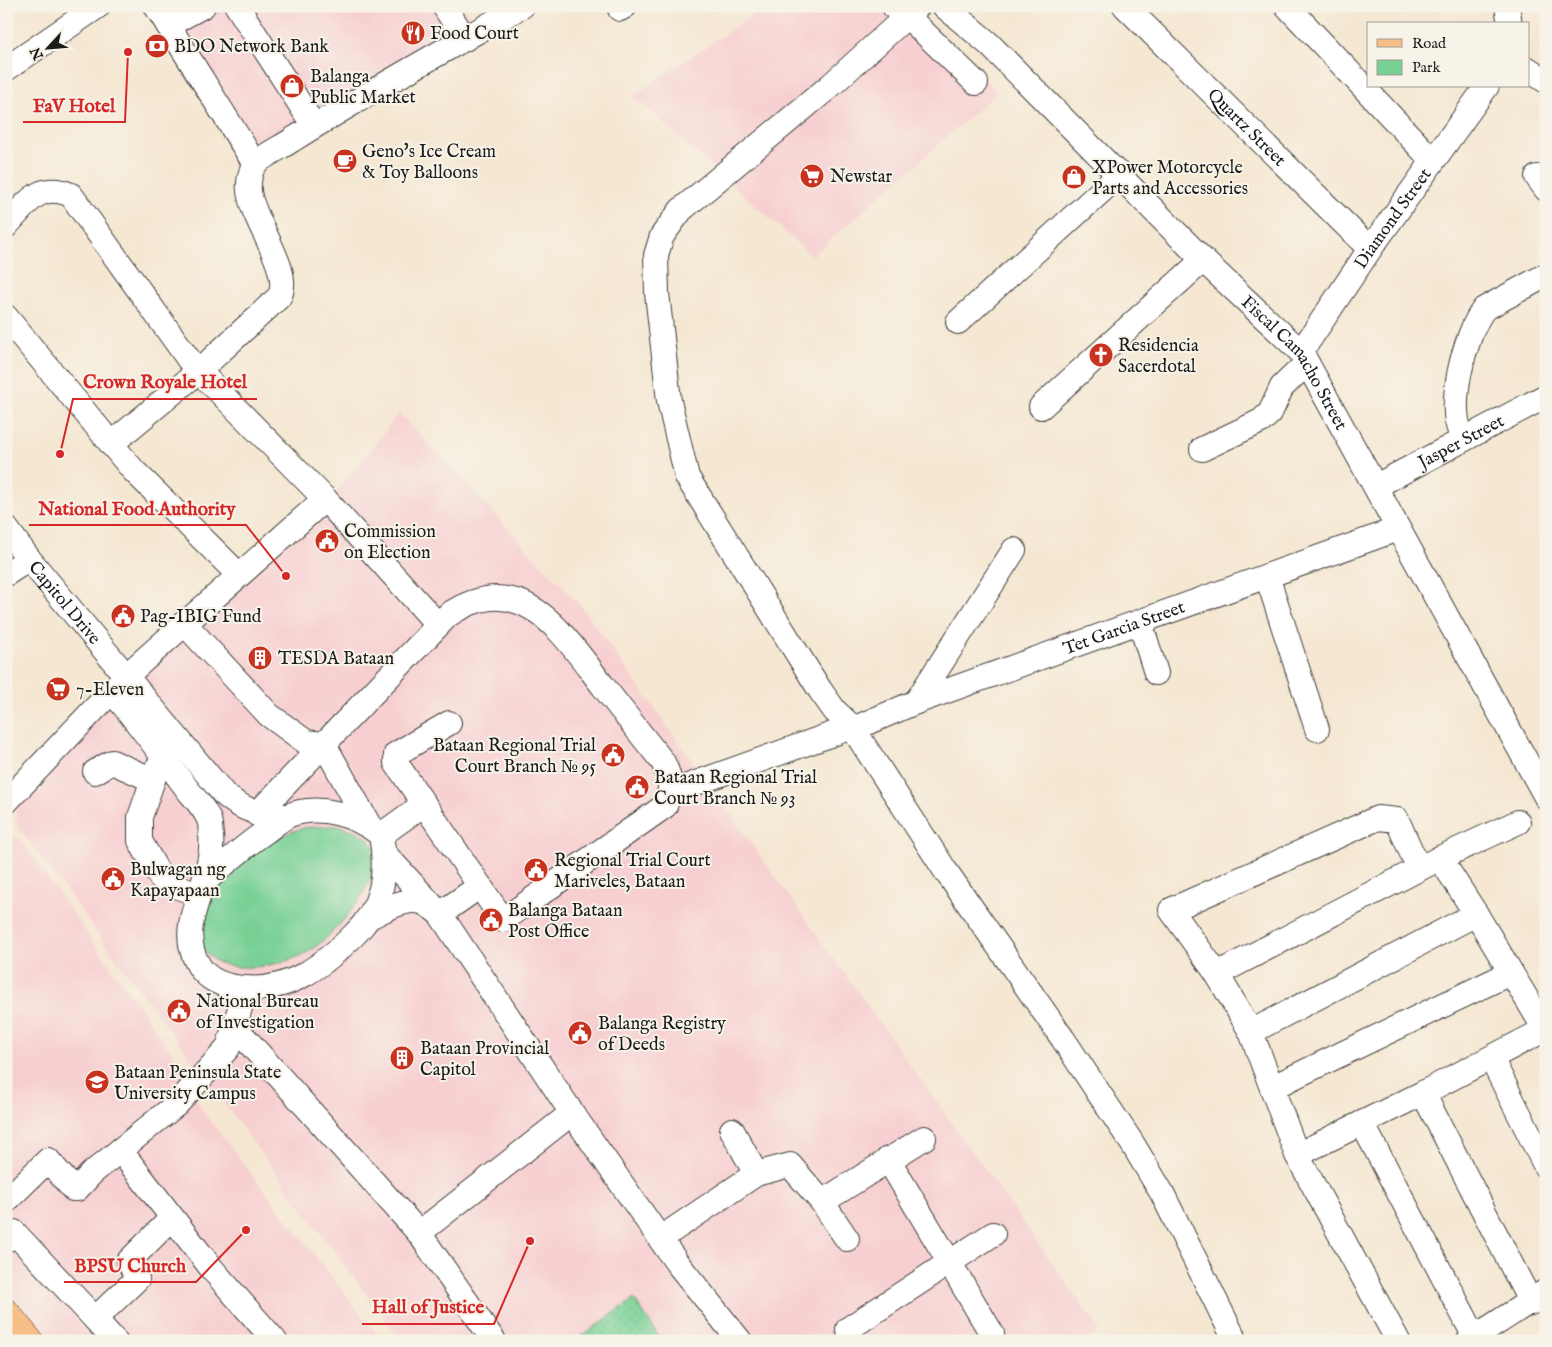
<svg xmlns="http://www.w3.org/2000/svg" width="1552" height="1347" font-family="'IM FELL English',serif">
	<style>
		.built { fill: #f7cfd0 }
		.grass { fill: url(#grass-dots); stroke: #4a7658 }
		.park { fill: #78d095; stroke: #4a7658 }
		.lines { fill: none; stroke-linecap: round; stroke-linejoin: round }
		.minor-casing { stroke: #3d3a37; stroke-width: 26 }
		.major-casing { stroke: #3d3a37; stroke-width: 29 }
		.minor { stroke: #fff; stroke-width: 24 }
		.major { stroke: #f7be87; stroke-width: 28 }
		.labels { text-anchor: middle; stroke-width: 4; stroke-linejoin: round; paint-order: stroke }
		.poi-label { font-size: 18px; fill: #1c1c1c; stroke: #f7f3e8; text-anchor: start }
		.street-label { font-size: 18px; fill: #1c1c1c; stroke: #f7f3e8 }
		.leader { fill: none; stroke: #d62828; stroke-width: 2 }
		.callout-dot { fill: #d62828; stroke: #f7f3e8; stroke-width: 2 }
		.callout-label { font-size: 19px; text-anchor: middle; font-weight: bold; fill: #d62828; stroke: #f7f3e8; stroke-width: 4; stroke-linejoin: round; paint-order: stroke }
	</style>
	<defs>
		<pattern id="grass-dots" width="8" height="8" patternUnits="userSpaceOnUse" patternTransform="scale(1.25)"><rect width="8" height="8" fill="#78d095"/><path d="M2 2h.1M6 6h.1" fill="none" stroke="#67b280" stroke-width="1.8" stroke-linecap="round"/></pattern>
	</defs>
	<rect width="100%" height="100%" fill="#f7f3e8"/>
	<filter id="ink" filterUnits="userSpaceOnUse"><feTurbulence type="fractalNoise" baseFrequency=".02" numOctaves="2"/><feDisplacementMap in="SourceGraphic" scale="10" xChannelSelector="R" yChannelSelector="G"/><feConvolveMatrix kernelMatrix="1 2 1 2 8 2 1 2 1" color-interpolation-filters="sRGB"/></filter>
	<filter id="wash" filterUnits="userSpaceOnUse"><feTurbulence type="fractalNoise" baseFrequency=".0096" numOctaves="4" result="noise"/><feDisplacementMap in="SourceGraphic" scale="20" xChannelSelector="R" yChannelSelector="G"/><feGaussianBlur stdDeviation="1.12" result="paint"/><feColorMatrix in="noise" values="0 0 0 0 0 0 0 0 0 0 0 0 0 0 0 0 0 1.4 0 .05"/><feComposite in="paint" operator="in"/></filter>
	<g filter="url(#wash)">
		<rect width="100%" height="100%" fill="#f5e7d2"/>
		<g class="built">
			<path d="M167 6H463L471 20 261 153Z"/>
			<path d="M766 6H903L998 92 812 256 633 96Z"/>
			<path d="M399 413 582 607 1100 1330 1085 1341H401L17 825 16 812 23 799 88 724 325 510 347 477 349 478Z"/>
			<path d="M6 837 20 839 170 1050 204 1113 382 1341H41L6 1300Z"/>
		</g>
		<path class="grass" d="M634 1299 662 1341H575Z"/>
		<path class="park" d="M337 826C350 829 362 831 371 842 394 871 331 940 306 953 284 965 228 977 208 955 204 951 201 944 198 939 200 930 200 921 203 912 213 878 269 837 303 828 314 826 326 826 337 826Z"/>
	</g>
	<g filter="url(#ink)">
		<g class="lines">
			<defs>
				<g id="minor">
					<path d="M156 6 255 164"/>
					<path d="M237 6 314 126"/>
					<path d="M444 6 465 39"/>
					<path d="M918 6 830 86 681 210 662 236 656 255 657 293 669 401 687 477 820 690 835 711 852 727 945 870 1063 1039 1132 1143 1162 1193 1234 1338"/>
					<path id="s1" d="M944 6 989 44 1203 260 1301 352 1546 797"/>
					<path id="s2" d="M1125 6 1370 249"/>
					<path d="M1287 6 1433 161"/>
					<path d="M1507 6 1510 24"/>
					<path d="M895 8 907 16 976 83"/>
					<path d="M620 9 625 6"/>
					<path d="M168 25 203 6"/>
					<path d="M6 69 98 6"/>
					<path d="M1528 69 1546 81"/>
					<path d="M1537 177 1546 189"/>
					<path d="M6 226C27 204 38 181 71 195L192 364 325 499 126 676 6 802"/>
					<path d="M6 317 133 470 239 575"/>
					<path d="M958 322 1120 174"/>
					<path id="s3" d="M1301 352 1370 249 1487 86"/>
					<path d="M1041 407 1203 260"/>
					<path d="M1464 438C1444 413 1465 333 1484 309L1546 275"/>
					<path d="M111 444 199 371 279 297C294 272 252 221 249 191 248 183 250 172 254 165 259 158 284 146 292 140 367 93 445 50 522 6"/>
					<path d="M1202 449 1261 421 1270 413 1282 387 1307 363"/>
					<path id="s4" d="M1376 486 1546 396"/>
					<path d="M325 499 438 625"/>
					<path id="s5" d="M6 528 29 559 223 793C242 811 261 815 287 816"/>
					<path d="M6 574 29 559"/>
					<path d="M1267 576 1317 729"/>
					<path d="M1140 622 1156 673"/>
					<path d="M184 623 269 715 306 742 324 744 448 615C469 601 491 593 516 601 552 612 581 658 603 686 623 712 643 737 663 762 671 779 673 788 665 806L503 920 424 804"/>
					<path d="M111 690C137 721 161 754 185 786 192 796 205 808 209 820 211 824 210 831 211 835 216 881 172 922 199 966 209 982 227 987 245 988 290 992 323 965 353 936 383 907 388 874 381 835 356 815 319 803 287 816 280 820 272 827 265 832 243 847 223 865 203 883"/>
					<path d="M916 702 1014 550"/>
					<path d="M165 760 157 768 140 817V841L161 878 178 887 199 894"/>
					<path d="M95 772 112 762 153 780"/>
					<path id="s6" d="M671 792 852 727 860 726 916 702 1398 529"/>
					<path d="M257 814 324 744 369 825"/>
					<path d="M381 835 424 804 396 763V754L449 723"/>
					<path d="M384 853 440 914 572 1113 677 1263 740 1341"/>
					<path d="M1440 858 1476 914 1546 1031"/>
					<path d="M372 916C385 909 409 896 424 903 430 905 435 911 440 914L480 886"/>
					<path d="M1217 974 1440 858 1518 822"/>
					<path d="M235 1027 419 1233 494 1341"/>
					<path d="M1251 1032 1476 914"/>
					<path d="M1491 1058 1546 1167"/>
					<path d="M1273 1087 1510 973"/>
					<path d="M1423 1093 1531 1303"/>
					<path d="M1362 1123 1477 1341"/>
					<path d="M732 1130 756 1174"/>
					<path d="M120 1150 212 1269 275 1341"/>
					<path d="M1297 1155 1423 1093 1546 1029"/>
					<path d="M888 1159 992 1334 990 1341"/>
					<path d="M6 1201 48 1160 73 1189H77L92 1173 177 1104 228 1048 246 988"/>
					<path d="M822 1202 847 1239"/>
					<path d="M419 1233 572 1113"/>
					<path d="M661 1238 756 1174 790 1165 822 1202 924 1138"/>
					<path d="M6 1240 14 1232 95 1319"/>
					<path d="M848 1329 993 1234"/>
					<path d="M115 1341 95 1319 137 1279 129 1261 172 1218"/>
					<path d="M1398 1341 1297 1155 1251 1032 1217 974 1171 910 1378 818 1397 820 1419 869"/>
					<path d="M1469 1341 1546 1291"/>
				</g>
				<path id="major" d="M6 1313 29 1341"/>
			</defs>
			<use href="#minor" class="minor-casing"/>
			<use href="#major" class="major-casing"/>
			<use href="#minor" class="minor"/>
			<use href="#major" class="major"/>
		</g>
	</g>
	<defs>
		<symbol id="restaurant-disc" viewBox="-11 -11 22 22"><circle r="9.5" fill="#c8321e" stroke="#f7f3e8"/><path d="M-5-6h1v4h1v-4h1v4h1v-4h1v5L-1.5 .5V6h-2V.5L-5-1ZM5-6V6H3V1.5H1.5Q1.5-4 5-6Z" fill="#fff"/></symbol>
		<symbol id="bank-disc" viewBox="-11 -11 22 22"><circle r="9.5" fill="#c8321e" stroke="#f7f3e8"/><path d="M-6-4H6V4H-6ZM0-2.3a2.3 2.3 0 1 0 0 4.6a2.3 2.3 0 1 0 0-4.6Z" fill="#fff"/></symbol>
		<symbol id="shop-disc" viewBox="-11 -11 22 22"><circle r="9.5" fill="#c8321e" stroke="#f7f3e8"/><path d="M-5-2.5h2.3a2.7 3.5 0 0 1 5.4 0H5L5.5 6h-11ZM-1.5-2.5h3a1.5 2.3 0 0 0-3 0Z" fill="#fff"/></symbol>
		<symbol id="cafe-disc" viewBox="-11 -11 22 22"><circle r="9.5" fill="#c8321e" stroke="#f7f3e8"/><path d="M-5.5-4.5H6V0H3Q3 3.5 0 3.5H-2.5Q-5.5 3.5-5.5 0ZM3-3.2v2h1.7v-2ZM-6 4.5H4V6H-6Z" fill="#fff"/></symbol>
		<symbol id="supermarket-disc" viewBox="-11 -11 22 22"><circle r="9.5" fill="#c8321e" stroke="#f7f3e8"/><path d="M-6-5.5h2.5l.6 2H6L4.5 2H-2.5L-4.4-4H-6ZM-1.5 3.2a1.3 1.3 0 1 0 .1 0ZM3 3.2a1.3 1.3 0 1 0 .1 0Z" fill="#fff"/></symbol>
		<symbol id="church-disc" viewBox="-11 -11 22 22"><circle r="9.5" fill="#c8321e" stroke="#f7f3e8"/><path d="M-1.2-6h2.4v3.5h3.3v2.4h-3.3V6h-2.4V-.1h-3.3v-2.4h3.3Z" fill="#fff"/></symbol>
		<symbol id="civic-disc" viewBox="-11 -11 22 22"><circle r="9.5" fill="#c8321e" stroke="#f7f3e8"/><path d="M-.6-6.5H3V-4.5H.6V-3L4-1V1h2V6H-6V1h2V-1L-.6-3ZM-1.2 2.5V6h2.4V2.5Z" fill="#fff"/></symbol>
		<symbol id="building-disc" viewBox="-11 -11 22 22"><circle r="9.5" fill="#c8321e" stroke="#f7f3e8"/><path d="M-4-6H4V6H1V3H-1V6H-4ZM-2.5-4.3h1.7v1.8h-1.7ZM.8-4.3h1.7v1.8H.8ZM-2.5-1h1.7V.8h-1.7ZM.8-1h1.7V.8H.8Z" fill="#fff"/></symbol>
		<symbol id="university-disc" viewBox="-11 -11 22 22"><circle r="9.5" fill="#c8321e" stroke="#f7f3e8"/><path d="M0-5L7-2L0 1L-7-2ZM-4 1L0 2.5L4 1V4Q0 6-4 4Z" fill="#fff"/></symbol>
	</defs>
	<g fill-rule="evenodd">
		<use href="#restaurant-disc" x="399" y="19" width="28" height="28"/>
		<use href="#bank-disc" x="143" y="32" width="28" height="28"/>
		<use href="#shop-disc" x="278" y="72" width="28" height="28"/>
		<use href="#cafe-disc" x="331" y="147" width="28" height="28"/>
		<use href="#supermarket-disc" x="798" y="162" width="28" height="28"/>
		<use href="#shop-disc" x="1060" y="163" width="28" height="28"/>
		<use href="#church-disc" x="1087" y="341" width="28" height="28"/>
		<use href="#civic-disc" x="313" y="527" width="28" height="28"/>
		<use href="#civic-disc" x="109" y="602" width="28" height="28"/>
		<use href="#building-disc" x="246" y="644" width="28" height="28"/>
		<use href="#supermarket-disc" x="44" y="675" width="28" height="28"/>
		<use href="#civic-disc" x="599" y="741" width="28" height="28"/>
		<use href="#civic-disc" x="623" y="773" width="28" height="28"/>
		<use href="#civic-disc" x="522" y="856" width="28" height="28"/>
		<use href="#civic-disc" x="99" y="865" width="28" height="28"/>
		<use href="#civic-disc" x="477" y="906" width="28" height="28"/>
		<use href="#civic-disc" x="165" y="997" width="28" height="28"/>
		<use href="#civic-disc" x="566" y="1019" width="28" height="28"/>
		<use href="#building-disc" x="388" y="1044" width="28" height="28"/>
		<use href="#university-disc" x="83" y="1068" width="28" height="28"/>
	</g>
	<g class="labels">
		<g class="poi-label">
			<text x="430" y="39">Food Court</text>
			<text x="174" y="52">BDO Network Bank</text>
			<text x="310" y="82">Balanga<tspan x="310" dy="21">Public Market</tspan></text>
			<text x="362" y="157">Geno's Ice Cream<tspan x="362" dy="21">&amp; Toy Balloons</tspan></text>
			<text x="1092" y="173">XPower Motorcycle<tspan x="1092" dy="21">Parts and Accessories</tspan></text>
			<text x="830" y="182">Newstar</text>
			<text x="1118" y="351">Residencia<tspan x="1118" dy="21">Sacerdotal</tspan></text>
			<text x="344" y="537">Commission<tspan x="344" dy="21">on Election</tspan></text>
			<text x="140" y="622">Pag-IBIG Fund</text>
			<text x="278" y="664">TESDA Bataan</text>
			<text x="76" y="695">7-Eleven</text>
			<text x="596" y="751" text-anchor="end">Bataan Regional Trial<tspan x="596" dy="21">Court Branch № 95</tspan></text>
			<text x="654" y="783">Bataan Regional Trial<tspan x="654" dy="21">Court Branch № 93</tspan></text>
			<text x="554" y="866">Regional Trial Court<tspan x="554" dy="21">Mariveles, Bataan</tspan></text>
			<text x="130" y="875">Bulwagan ng<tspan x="130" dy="21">Kapayapaan</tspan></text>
			<text x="508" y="916">Balanga Bataan<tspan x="508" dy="21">Post Office</tspan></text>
			<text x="196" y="1007">National Bureau<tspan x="196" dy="21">of Investigation</tspan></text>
			<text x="598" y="1029">Balanga Registry<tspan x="598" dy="21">of Deeds</tspan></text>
			<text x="420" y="1054">Bataan Provincial<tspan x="420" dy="21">Capitol</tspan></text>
			<text x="114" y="1078">Bataan Peninsula State<tspan x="114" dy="21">University Campus</tspan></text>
		</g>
		<g class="street-label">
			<text dy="6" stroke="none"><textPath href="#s2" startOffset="172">Quartz Street</textPath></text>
			<text dy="6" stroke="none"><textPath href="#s3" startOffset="162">Diamond Street</textPath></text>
			<text dy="6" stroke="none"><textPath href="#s1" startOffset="502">Fiscal Camacho Street</textPath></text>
			<text dy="6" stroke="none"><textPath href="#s4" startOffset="96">Jasper Street</textPath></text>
			<text dy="6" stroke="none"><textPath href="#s5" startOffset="95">Capitol Drive</textPath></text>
			<text dy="6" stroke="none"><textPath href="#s6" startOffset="482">Tet Garcia Street</textPath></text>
		</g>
	</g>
	<path class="leader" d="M128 52L125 122H23M60 454L73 399H257M286 576L246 525H29M246 1230L196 1282H64M530 1241L494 1324H362"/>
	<g class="callout-dot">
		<circle cx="128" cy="52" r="5"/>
		<circle cx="60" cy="454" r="5"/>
		<circle cx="286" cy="576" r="5"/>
		<circle cx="246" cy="1230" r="5"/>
		<circle cx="530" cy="1241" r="5"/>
	</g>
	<g class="callout-label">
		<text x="74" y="112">FaV Hotel</text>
		<text x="165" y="388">Crown Royale Hotel</text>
		<text x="137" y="515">National Food Authority</text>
		<text x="130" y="1272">BPSU Church</text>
		<text x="428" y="1313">Hall of Justice</text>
	</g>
	<rect width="1552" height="1347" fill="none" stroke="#f7f3e8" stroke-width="25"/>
	<rect x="1367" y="22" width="162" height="65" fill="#f7f3e8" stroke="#9f9d96"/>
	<rect x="1377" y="39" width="25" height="8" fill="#f7be87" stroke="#9f9d96"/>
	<text x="1412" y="48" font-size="15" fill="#1c1c1c">Road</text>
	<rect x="1377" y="60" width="25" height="15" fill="#78d095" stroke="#9f9d96"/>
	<text x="1412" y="72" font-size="15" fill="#1c1c1c">Park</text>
	<g transform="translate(48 48) rotate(244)" stroke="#f7f3e8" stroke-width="4" paint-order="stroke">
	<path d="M0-4L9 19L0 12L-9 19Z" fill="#1c1c1c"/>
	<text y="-8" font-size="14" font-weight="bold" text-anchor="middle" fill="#1c1c1c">N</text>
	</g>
</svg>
